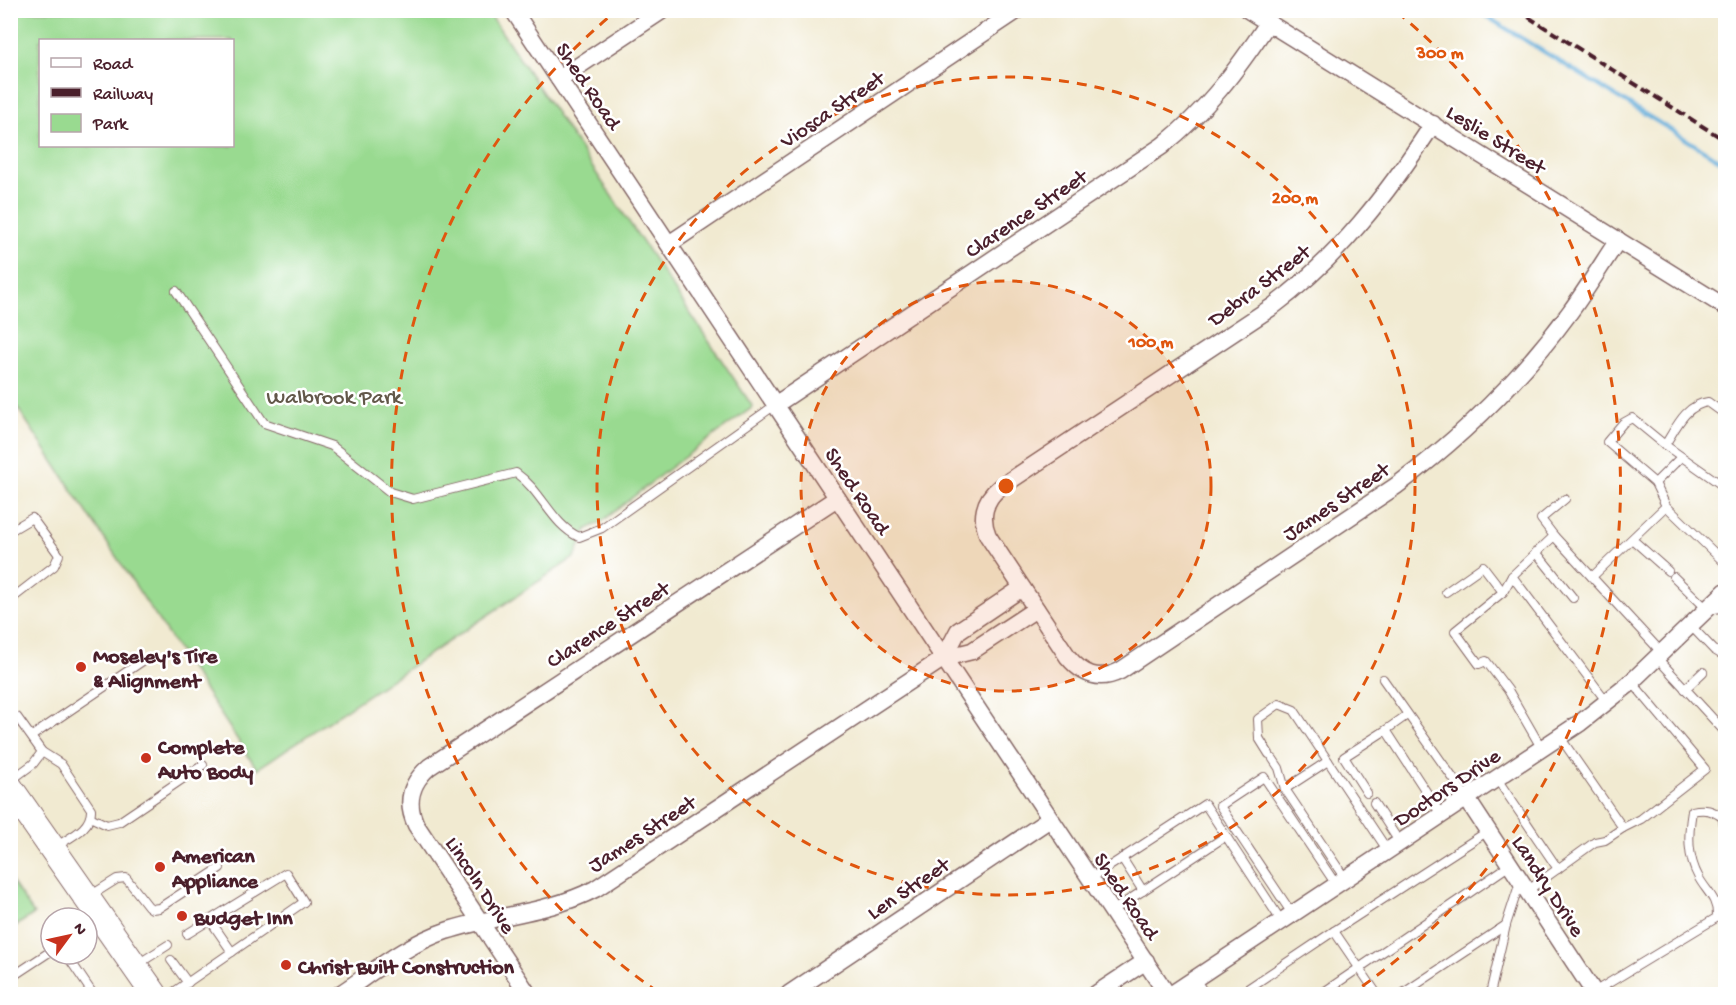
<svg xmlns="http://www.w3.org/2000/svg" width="1736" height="1005" font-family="'Gochi Hand',sans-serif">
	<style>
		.green { fill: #99da90; stroke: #727c5e; stroke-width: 1.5; fill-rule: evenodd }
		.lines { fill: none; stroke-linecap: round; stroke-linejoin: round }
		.stream { stroke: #60abd8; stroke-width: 4 }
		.lane-casing { stroke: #846665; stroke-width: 10 }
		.street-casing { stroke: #846665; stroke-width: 19 }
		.primary-casing { stroke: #846665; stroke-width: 28 }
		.lane { stroke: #fff; stroke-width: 8 }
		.street { stroke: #fff; stroke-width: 16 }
		.primary { stroke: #fff; stroke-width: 26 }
		.rail { stroke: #4a1f2b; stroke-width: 4; stroke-dasharray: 9 4.5; stroke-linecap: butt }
		.ring { fill: none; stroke: #e0560e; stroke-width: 3; stroke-dasharray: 10 8 }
		.poi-dot { fill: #c8321e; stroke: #fff; stroke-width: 2 }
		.labels { text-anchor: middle; stroke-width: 5; stroke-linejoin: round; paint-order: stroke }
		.street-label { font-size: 22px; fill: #4a1f2b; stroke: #fff }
		.park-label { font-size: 22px; fill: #625749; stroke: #fff }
		.poi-label { font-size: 22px; font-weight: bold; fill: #4a1f2b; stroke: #fff; text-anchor: start }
		.centre { fill: #e0560e; stroke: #fff; stroke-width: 3 }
		.ring-label { font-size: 18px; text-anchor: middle; font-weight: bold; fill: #e0560e; stroke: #fff; stroke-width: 5; stroke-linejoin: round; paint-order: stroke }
	</style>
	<rect width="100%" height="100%" fill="#fff"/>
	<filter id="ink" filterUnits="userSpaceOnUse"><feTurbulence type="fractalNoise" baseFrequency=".0167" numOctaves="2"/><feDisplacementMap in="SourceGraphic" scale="12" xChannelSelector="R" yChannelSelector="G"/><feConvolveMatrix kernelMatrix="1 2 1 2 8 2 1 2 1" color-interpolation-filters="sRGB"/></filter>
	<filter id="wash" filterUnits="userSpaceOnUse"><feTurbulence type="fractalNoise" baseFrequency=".008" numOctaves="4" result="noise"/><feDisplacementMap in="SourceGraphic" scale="24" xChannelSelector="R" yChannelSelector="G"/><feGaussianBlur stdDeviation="1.35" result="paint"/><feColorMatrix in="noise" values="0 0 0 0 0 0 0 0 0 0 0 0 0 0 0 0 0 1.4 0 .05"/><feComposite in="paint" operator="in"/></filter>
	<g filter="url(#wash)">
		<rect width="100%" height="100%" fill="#f1ead1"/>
		<g class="green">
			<path d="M487 10 753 407 671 467 600 523 587 529 575 557 257 769 11 398V11ZM40 40H232V146H40Z"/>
			<path d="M10 879 34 914 11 929H10Z"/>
		</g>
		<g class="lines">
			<path class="stream" d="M1476 10 1726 164"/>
		</g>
	</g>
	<g filter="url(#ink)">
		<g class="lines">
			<defs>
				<g id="lane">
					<path d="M176 291 264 423 332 446 390 492 413 499 516 473C542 491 552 525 579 537L602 528 775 405"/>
					<path d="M1726 415 1708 402C1685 405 1676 428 1665 445L1726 488"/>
					<path d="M1665 445 1632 418 1623 423 1607 442 1655 483 1666 506 1726 564"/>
					<path d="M1655 483 1681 457"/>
					<path d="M10 531 32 518 59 555 54 566 10 600"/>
					<path d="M1554 536 1541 519 1565 499"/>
					<path d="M1633 540 1668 571"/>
					<path d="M1536 552 1573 598"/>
					<path d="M1512 576 1503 592 1455 631 1479 664 1486 661 1508 690 1542 749"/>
					<path d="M1592 577 1666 506"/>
					<path d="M1674 577 1708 610 1726 607"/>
					<path d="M1446 592 1483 566 1503 592"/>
					<path d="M1691 626 1714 650 1726 657"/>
					<path d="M1658 659 1726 733"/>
					<path d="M1383 679 1467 798"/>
					<path d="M1685 689 1703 672"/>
					<path d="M1607 702 1512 576 1554 536 1663 654"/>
					<path d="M10 718 17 717 42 752 33 764 10 781"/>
					<path d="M1386 730 1407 715"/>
					<path d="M32 736 144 660"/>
					<path d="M42 752 61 764 91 809C92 829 70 837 55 847"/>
					<path d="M1269 754 1259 738 1258 719 1279 704 1294 710 1388 851"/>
					<path d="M1273 759 1279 768 1285 789 1346 880"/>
					<path d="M1497 779 1558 869"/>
					<path d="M1285 789 1328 761"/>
					<path d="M1367 793 1344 757 1386 730 1442 816"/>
					<path d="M1374 803 1400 843"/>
					<path d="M92 818 107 825 119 822 203 765"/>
					<path d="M1623 828 1641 819 1705 769 1632 682"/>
					<path d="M1122 858 1143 891"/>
					<path d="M1090 879 1205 804 1282 922"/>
					<path d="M1527 891 1595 842 1605 840 1623 828 1560 737"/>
					<path d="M90 896 117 879 126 878 148 906 152 909 159 908 220 868"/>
					<path d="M1112 911 1226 836"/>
					<path d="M1293 915 1220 806 1264 777 1337 886"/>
					<path d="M1717 916C1718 899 1706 891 1699 878 1687 856 1688 835 1692 811 1705 808 1713 810 1723 818L1726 842"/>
					<path d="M210 920 232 952"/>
					<path d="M1334 931 1488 831"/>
					<path d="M66 954 93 994"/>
					<path d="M171 960 188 983"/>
					<path d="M138 964 168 945"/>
					<path d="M10 978 51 951"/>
					<path d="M1195 979 1205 994"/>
					<path d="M1594 992 1726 912"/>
					<path d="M171 994 304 902 286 873 187 934"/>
					<path d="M1240 994 1334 931 1377 994"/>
					<path d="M1321 994 1510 865"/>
					<path d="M1402 994 1506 925"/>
					<path d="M1490 994 1506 925 1520 882"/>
				</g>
				<g id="street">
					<path d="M513 10 1167 994"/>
					<path d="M1248 10 1722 305"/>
					<path d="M559 79 663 10"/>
					<path d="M1433 124C1388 193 1339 257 1272 307L999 488C984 500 980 518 988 536L1068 657C1082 674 1098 682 1120 671L1396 486C1462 437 1521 379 1570 312 1587 289 1602 264 1618 240"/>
					<path d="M669 244 1018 10"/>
					<path d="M775 405 1162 146C1206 111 1237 70 1268 23"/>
					<path d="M944 658 958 631 1022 588"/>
					<path d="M1467 799 1595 994"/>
					<path d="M340 994C373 972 407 944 446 931 495 915 549 913 595 889L944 658 972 651 1036 609"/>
					<path d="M528 994 416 825C405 802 411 783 429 767L837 498"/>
					<path d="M789 994 1050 819"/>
					<path d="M1096 994 1146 961"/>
					<path d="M1172 994 1580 723 1628 685 1726 591"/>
				</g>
				<path id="primary" d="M10 788 154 994"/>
			</defs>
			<use href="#lane" class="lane-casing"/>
			<use href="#street" class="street-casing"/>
			<use href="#primary" class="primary-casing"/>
			<use href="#lane" class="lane"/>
			<use href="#street" class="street"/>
			<use href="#primary" class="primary"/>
			<path class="rail" d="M1517 10 1726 141"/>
		</g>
	</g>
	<circle cx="1006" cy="486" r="205" fill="#e0560e" fill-opacity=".12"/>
	<g class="ring">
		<circle cx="1006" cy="486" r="205"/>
		<circle cx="1006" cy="486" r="409"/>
		<path d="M658 992A614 614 0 0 1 615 12M1397 12A614 614 0 0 1 1354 992"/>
	</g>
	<g class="poi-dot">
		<circle cx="81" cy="667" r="6"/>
		<circle cx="146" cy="758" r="6"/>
		<circle cx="160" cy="867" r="6"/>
		<circle cx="182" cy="916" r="6"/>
		<circle cx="286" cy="965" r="6"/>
	</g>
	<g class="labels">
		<g class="street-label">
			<text transform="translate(590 85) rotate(56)" y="8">Shed Road</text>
			<text transform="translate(831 108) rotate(-34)" y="8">Viosca Street</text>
			<text transform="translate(1497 138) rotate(32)" y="8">Leslie Street</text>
			<text transform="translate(1025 212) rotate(-34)" y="8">Clarence Street</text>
			<text transform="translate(1258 284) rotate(-37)" y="8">Debra Street</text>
			<text transform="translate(859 490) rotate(56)" y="8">Shed Road</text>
			<text transform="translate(1335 500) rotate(-34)" y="8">James Street</text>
			<text transform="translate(607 623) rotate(-33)" y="8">Clarence Street</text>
			<text transform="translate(1446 786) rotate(-34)" y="8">Doctors Drive</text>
			<text transform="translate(641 832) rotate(-33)" y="8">James Street</text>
			<text transform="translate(482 884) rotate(57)" y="8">Lincoln Drive</text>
			<text transform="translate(1550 885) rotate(57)" y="8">Landry Drive</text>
			<text transform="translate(907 887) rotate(-34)" y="8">Len Street</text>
			<text transform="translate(1128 895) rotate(56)" y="8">Shed Road</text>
		</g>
		<g class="park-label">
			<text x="334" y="403">Walbrook Park</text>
		</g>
		<g class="poi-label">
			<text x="93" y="662">Moseley's Tire<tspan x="93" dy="25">&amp; Alignment</tspan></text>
			<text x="158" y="753">Complete<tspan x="158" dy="25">Auto Body</tspan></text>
			<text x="172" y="862">American<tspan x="172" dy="25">Appliance</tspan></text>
			<text x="194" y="924">Budget Inn</text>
			<text x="298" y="973">Christ Built Construction</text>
		</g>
	</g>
	<circle cx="1006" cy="486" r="9" class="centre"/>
	<g class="ring-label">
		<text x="1440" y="58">300 m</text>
		<text x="1295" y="203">200 m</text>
		<text x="1151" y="347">100 m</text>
	</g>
	<rect width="1736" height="1005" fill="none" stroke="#fff" stroke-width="36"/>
	<rect x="39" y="39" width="195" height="108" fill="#ffffff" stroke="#b7a5aa" stroke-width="1.5"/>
	<rect x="51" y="58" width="30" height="9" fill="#ffffff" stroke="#b7a5aa" stroke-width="1.5"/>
	<text x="93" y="69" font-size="18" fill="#4a1f2b">Road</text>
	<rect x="51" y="88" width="30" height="9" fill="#4a1f2b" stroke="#b7a5aa" stroke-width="1.5"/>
	<text x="93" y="99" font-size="18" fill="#4a1f2b">Railway</text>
	<rect x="51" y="114" width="30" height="18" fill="#99da90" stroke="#b7a5aa" stroke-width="1.5"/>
	<text x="93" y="129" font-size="18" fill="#4a1f2b">Park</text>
	<g transform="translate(69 936) rotate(57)"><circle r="28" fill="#ffffff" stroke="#b7a5aa" stroke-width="1.5"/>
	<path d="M0-4.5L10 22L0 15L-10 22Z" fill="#c8321e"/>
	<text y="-9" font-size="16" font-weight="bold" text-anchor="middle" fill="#4a1f2b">N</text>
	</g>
</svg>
